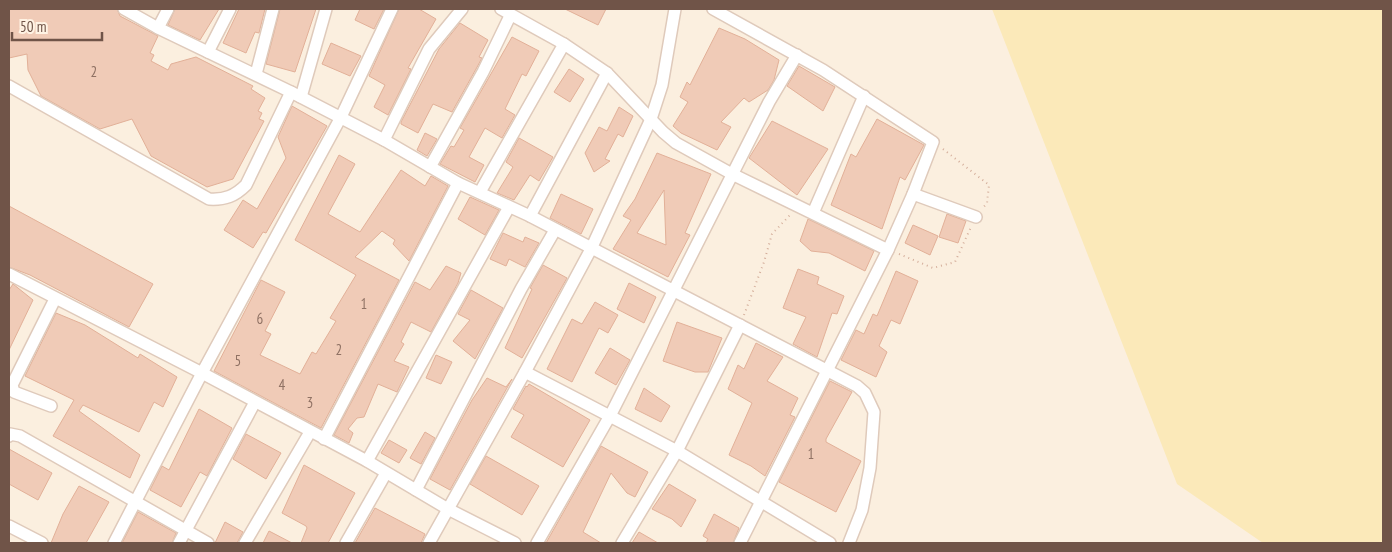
<svg xmlns="http://www.w3.org/2000/svg" width="1392" height="552" font-family="'PT Sans Narrow',sans-serif">
	<style>
		.sand { fill: #fbe9b9 }
		.building { fill: #f0cbb7; stroke: #e2b098; fill-rule: evenodd }
		.lines { fill: none; stroke-linecap: round; stroke-linejoin: round }
		.minor-casing { stroke: #dfcabb; stroke-width: 14 }
		.path { stroke: #d4ae9b; stroke-width: 2; stroke-dasharray: 1 4; stroke-linecap: butt }
		.minor { stroke: #fff; stroke-width: 11 }
		.labels { text-anchor: middle; stroke-width: 5; stroke-linejoin: round; paint-order: stroke }
		.number-label { font-size: 15px; fill: #907264 }
	</style>
	<rect width="100%" height="100%" fill="#fbefdf"/>
	<path class="sand" d="M992 9H1383V543H1263L1177 484Z"/>
	<g class="building">
		<path d="M9 9H117L120 16 158 36 150 53 154 55 151 61 168 70 171 64 196 57 253 86 251 89 265 98 258 111 262 113 259 119 264 121 233 179 207 187 151 156 132 119 100 129 41 96 28 70 27 54 9 58Z"/>
		<path d="M175 9H219L200 40 168 25Z"/>
		<path d="M239 9H265L259 33 255 32 246 53 223 43Z"/>
		<path d="M280 9H316L295 72 266 64Z"/>
		<path d="M360 9H384L374 29 355 20Z"/>
		<path d="M399 9H419L436 19 408 68 411 69 388 115 374 107 385 85 369 76Z"/>
		<path d="M565 9H606L598 25Z"/>
		<path d="M460 23 488 40 479 57 482 58 476 69 452 112 433 104 418 133 401 124V122L439 49Z"/>
		<path d="M719 28 745 39 779 60 774 80 768 90 749 102 744 98 721 122 731 127 717 150 681 133 673 126 688 102 680 97 687 82 690 85Z"/>
		<path d="M512 37 539 51 526 76 522 74 505 109 515 115 502 138 485 128 469 157 484 165 475 182 440 164 451 146 454 147 464 130 460 128Z"/>
		<path d="M331 43 361 56 350 76 322 64Z"/>
		<path d="M799 66 835 87 823 111 787 86Z"/>
		<path d="M569 69 584 79 570 102 554 92Z"/>
		<path d="M292 106 327 126 266 233 263 232 253 248 224 230 243 200 257 209 286 158 278 137Z"/>
		<path d="M619 107 633 116 623 137 618 134 605 159 610 161 594 172 585 153 599 127 607 131Z"/>
		<path d="M877 119 924 145 905 180 900 177 882 229 831 205 851 154 856 157Z"/>
		<path d="M772 121 828 149 797 195 749 158Z"/>
		<path d="M425 133 437 139 427 156 417 150Z"/>
		<path d="M519 138 553 157 539 181 530 175 514 200 497 193 513 167 506 162Z"/>
		<path d="M657 153 711 174 685 233 690 235 668 277 613 249 631 220 623 216 635 199ZM664 190 666 245 637 233Z"/>
		<path d="M339 155 355 164 328 214 360 232 401 170 425 186 431 176 448 186 409 261 393 244 395 240 382 231 355 257 399 280 321 428 214 371 261 280 285 292 265 331 271 334 260 355 300 374 312 352 316 354 336 321 330 318 356 275 295 240Z"/>
		<path d="M561 194 593 209 581 234 550 218Z"/>
		<path d="M470 197 499 210 485 235 458 219Z"/>
		<path d="M9 206 153 284 129 327 30 275 9 267Z"/>
		<path d="M947 214 966 221 958 243 939 237Z"/>
		<path d="M808 219 874 251 865 271 829 253 811 251 800 241Z"/>
		<path d="M913 225 938 236 930 255 905 243Z"/>
		<path d="M503 233 523 242 525 237 539 243 525 267 509 259 506 266 490 259Z"/>
		<path d="M543 265 567 278 522 358 505 348 532 289 530 288Z"/>
		<path d="M446 266 461 273 458 283 431 332 411 322 401 342 404 344 394 361 409 367 397 392 378 384 364 417 357 418 348 429 353 433 349 443 334 435 415 282 430 290Z"/>
		<path d="M798 269 819 277 817 284 844 296 837 314 832 313 817 357 793 344 806 317 783 308Z"/>
		<path d="M896 271 918 281 900 324 891 320 879 346 887 352 876 377 841 360 856 330 864 334 873 314 877 316Z"/>
		<path d="M629 283 656 297 644 323 617 309Z"/>
		<path d="M13 284 33 300 9 350V290Z"/>
		<path d="M471 290 503 308 475 359 453 341 470 320 458 314Z"/>
		<path d="M595 302 618 315 608 333 599 328 572 382 547 369 572 319 582 324Z"/>
		<path d="M56 313 85 325 138 358 140 354 177 377 163 407 154 402 139 432 83 405 79 411 140 455 130 478 53 436 74 400 25 376Z"/>
		<path d="M677 322 722 338 708 372H695L663 361Z"/>
		<path d="M756 343 783 357 767 381 798 398 790 415 795 417 765 476 751 466 729 455 752 403 728 389 738 365 744 369Z"/>
		<path d="M610 348 630 360 616 385 595 373Z"/>
		<path d="M436 355 452 362 441 384 426 378Z"/>
		<path d="M487 378 506 387 512 379 450 490 430 479 472 400Z"/>
		<path d="M830 381 852 392 826 439V442L861 461 836 512 779 482Z"/>
		<path d="M529 384 590 420 563 467 511 437 524 415 513 409 526 386 527 387Z"/>
		<path d="M644 388 670 406 661 422 635 409Z"/>
		<path d="M199 409 232 428 207 476 200 472 181 507 150 490 162 466 169 470Z"/>
		<path d="M425 432 435 438 421 464 410 458Z"/>
		<path d="M246 434 281 453 266 479 233 459Z"/>
		<path d="M389 440 407 450 399 463 381 453Z"/>
		<path d="M601 446 648 472 635 497 627 493 611 473 583 532 601 543H546Z"/>
		<path d="M9 449 52 473 38 500 9 484Z"/>
		<path d="M486 456 539 486 522 515 470 484Z"/>
		<path d="M304 465 355 493 328 543H301L307 528 306 526 282 513Z"/>
		<path d="M669 484 696 500 681 527 672 519 652 509Z"/>
		<path d="M79 486 109 502 86 543H51L63 514Z"/>
		<path d="M375 508 425 534 421 543H355Z"/>
		<path d="M138 512 176 533 172 543H122Z"/>
		<path d="M714 514 739 528 733 543H706L708 539 703 536Z"/>
		<path d="M225 522 243 532 237 543H215Z"/>
		<path d="M269 531 292 543H263Z"/>
		<path d="M639 532 658 543H632Z"/>
	</g>
	<g class="lines">
		<defs>
			<g id="minor">
				<path d="M124 9 158 28 291 92 384 140 458 183 530 216 857 386 865 393 874 412 870 468 862 510 849 543"/>
				<path d="M713 9 823 70 933 142 913 194 888 250 740 543"/>
				<path d="M158 28 168 9"/>
				<path d="M564 44 607 73 663 132 676 143 732 174 888 250"/>
				<path d="M208 52 230 9"/>
				<path d="M256 74 273 9"/>
				<path d="M9 86 209 199C225 200 235 196 246 185L291 92"/>
				<path d="M301 97 326 9"/>
				<path d="M384 140 429 49 462 9"/>
				<path d="M430 167 483 72 510 16"/>
				<path d="M480 192 564 44 501 9"/>
				<path d="M913 194 976 217"/>
				<path d="M813 213 864 96"/>
				<path d="M530 216 607 73"/>
				<path d="M9 274 202 373 367 461 448 509 515 543"/>
				<path d="M525 372 677 451 830 543"/>
				<path d="M51 406 14 392 12 385 55 299"/>
				<path d="M9 436 10 434 20 436 208 543"/>
				<path d="M324 439 458 183"/>
				<path d="M367 461 509 207"/>
				<path d="M416 490 521 289 555 230"/>
				<path d="M9 526 42 543"/>
				<path d="M114 543 202 373 341 117 392 9"/>
				<path d="M179 543 255 402"/>
				<path d="M245 543 310 432"/>
				<path d="M346 543 386 473"/>
				<path d="M429 543 525 372 591 249 651 119 662 85 675 9"/>
				<path d="M537 543 611 414 769 102 797 55"/>
				<path d="M622 543 677 451 740 325"/>
			</g>
		</defs>
		<use href="#minor" class="minor-casing"/>
		<g class="path">
			<path d="M943 149 989 185 987 203 983 208"/>
			<path d="M899 254 933 268 955 262 971 227"/>
			<path d="M744 315 764 262 772 234 790 215"/>
		</g>
		<use href="#minor" class="minor"/>
	</g>
	<g class="labels">
		<g class="number-label">
			<text x="94" y="77">2</text>
			<text x="364" y="309">1</text>
			<text x="260" y="324">6</text>
			<text x="339" y="355">2</text>
			<text x="238" y="366">5</text>
			<text x="282" y="390">4</text>
			<text x="310" y="408">3</text>
			<text x="811" y="459">1</text>
		</g>
	</g>
	<rect width="1392" height="552" fill="none" stroke="#705448" stroke-width="20"/>
	<path d="M12 32v8h90v-8" fill="none" stroke="#705448" stroke-width="2.5"/>
	<text x="20" y="32" font-size="15" fill="#705448" stroke="#fff3e4" stroke-width="4" paint-order="stroke">50 m</text>
</svg>
